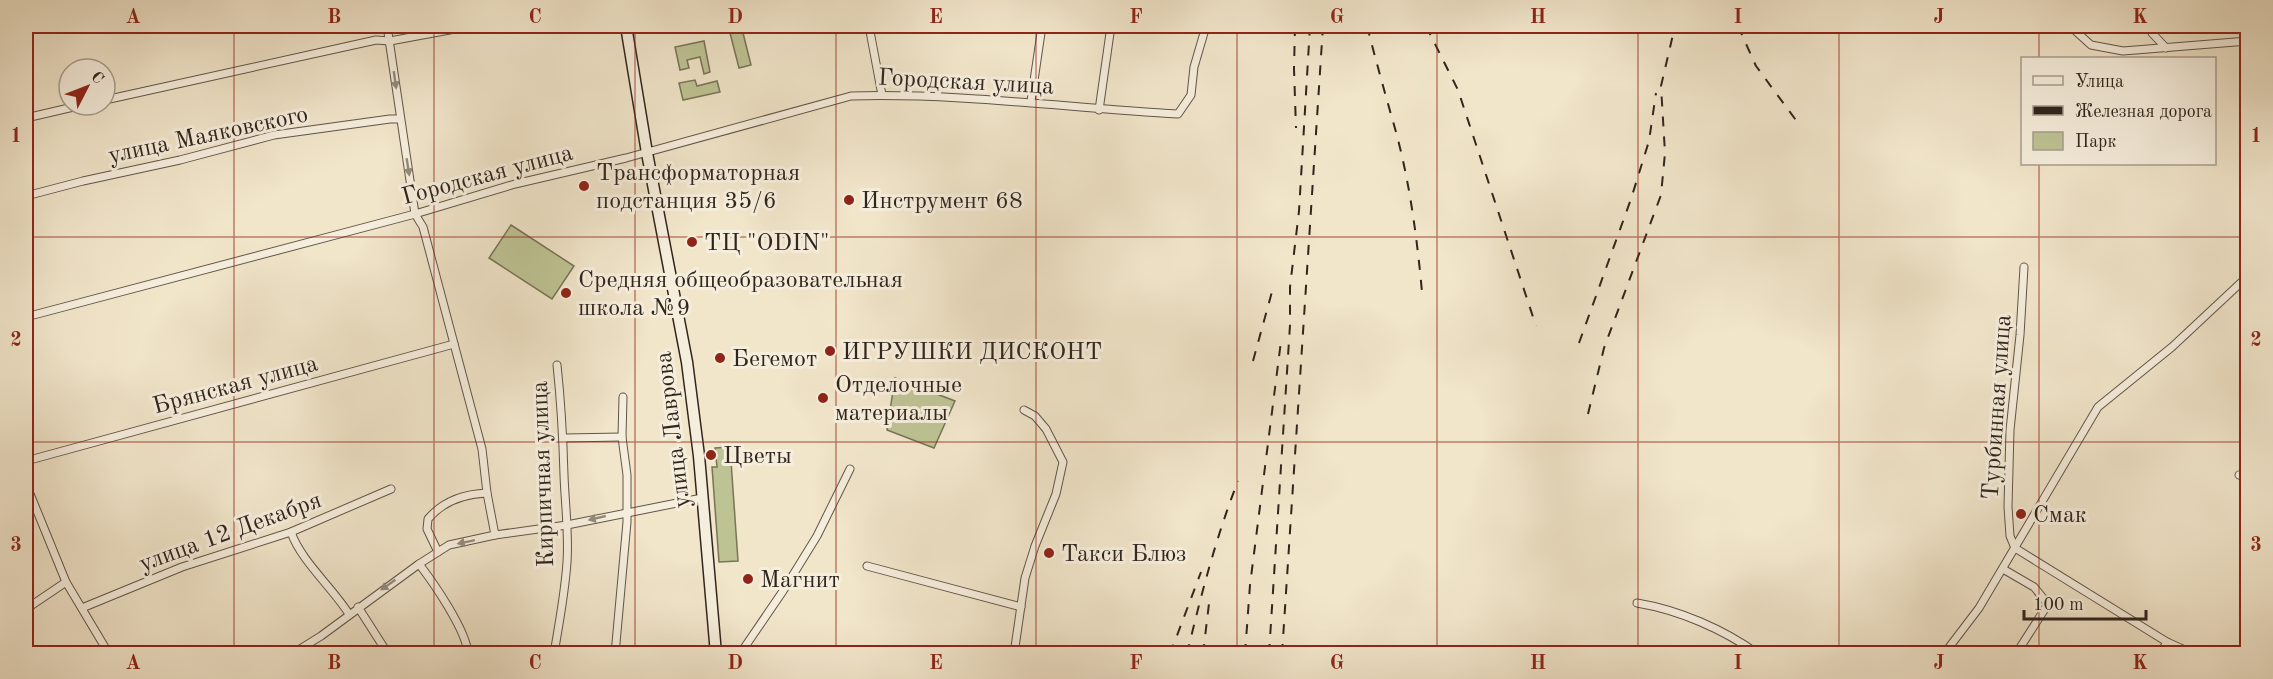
<svg xmlns="http://www.w3.org/2000/svg" width="2273" height="679" font-family="'Old Standard TT',serif">
	<style>
		.green { fill: #bec394; stroke: #777458; stroke-width: 1.5 }
		.lines { fill: none; stroke-linecap: round; stroke-linejoin: round }
		.street-casing { stroke: #605548; stroke-width: 9 }
		.secondary-casing { stroke: #30251c; stroke-width: 13 }
		.street { stroke: #f6eedd; stroke-width: 7 }
		.secondary { stroke: #f6eedd; stroke-width: 10 }
		.rail { stroke: #30251c; stroke-width: 2; stroke-dasharray: 10 10; stroke-linecap: butt }
		.oneway { fill: #938a7c }
		.grid { fill: none; stroke: #8f2418; stroke-width: 1.5; stroke-opacity: 0.55 }
		.poi-dot { fill: #8f2418; stroke: #f6eedd; stroke-width: 2 }
		.labels { text-anchor: middle; stroke-width: 6; stroke-linejoin: round; paint-order: stroke }
		.street-label { font-size: 24px; fill: #30251c; stroke: #f6eedd }
		.poi-label { font-size: 24px; fill: #30251c; stroke: #f6eedd; text-anchor: start }
		.neatline { fill: none; stroke: #8f2418; stroke-width: 2 }
		.grid-label { font-size: 20px; text-anchor: middle; font-weight: bold; fill: #8f2418 }
	</style>
	<rect width="100%" height="100%" fill="#f1e5ca"/>
	<filter id="stains"><feTurbulence type="fractalNoise" baseFrequency=".00333" numOctaves="4"/><feColorMatrix values="0 0 0 0 .2 0 0 0 0 .09 0 0 0 0 .02 0 0 0 .5 -.17"/></filter>
	<radialGradient id="worn" r=".72"><stop offset=".6" stop-color="#630" stop-opacity="0"/><stop offset="1" stop-color="#630" stop-opacity=".3"/></radialGradient>
	<g class="green">
		<path d="M742 29 751 65 739 68 730 33Z"/>
		<path d="M704 41 710 72 704 74 700 57 687 60 689 68 680 70 675 47Z"/>
		<path d="M695 80 697 86 717 81 720 92 683 100 679 83Z"/>
		<path d="M511 225 574 266 552 299 489 258Z"/>
		<path d="M895 378 955 401 934 448 887 430Z"/>
		<path d="M730 447 738 561 719 562 712 467H717L715 448Z"/>
	</g>
	<g class="lines">
		<defs>
			<g id="street">
				<path d="M387 26 415 214 423 227 482 449 487 493 495 535"/>
				<path d="M869 26 882 95"/>
				<path d="M2070 26 2091 45 2123 51 2248 41"/>
				<path d="M2149 26 2152 33 2166 48"/>
				<path d="M105 100 376 40 390 41 471 26"/>
				<path d="M1031 101 1042 26"/>
				<path d="M1099 110 1111 26"/>
				<path d="M26 118 82 105"/>
				<path d="M26 196 83 181 180 160 274 135 390 119H400"/>
				<path d="M26 317 415 214 515 184 626 158 851 96C961 93 1069 108 1178 114L1191 95 1194 67 1206 26"/>
				<path d="M564 438 622 437"/>
				<path d="M26 461 454 344"/>
				<path d="M2239 475 2248 479"/>
				<path d="M26 484 66 582 109 654"/>
				<path d="M291 532C301 561 332 587 349 614"/>
				<path d="M2015 548 2010 536 2008 507 2010 430 2020 335 2024 267"/>
				<path d="M2015 548 2167 642 2194 654"/>
				<path d="M438 552 427 529 428 519C443 501 464 494 487 493"/>
				<path d="M419 564C433 582 467 631 468 654"/>
				<path d="M867 566 1021 607"/>
				<path d="M2003 569 2034 587 2048 604 2016 654"/>
				<path d="M1637 603C1679 610 1723 629 1758 654"/>
				<path d="M358 607 388 654"/>
				<path d="M82 608 182 567 291 532 391 489"/>
				<path d="M26 609 66 582"/>
				<path d="M292 654 321 636 419 564 449 545 495 535 567 525 702 498"/>
				<path d="M554 654C559 623 565 593 567 562 569 533 565 504 564 475 563 438 561 402 557 365"/>
				<path d="M615 654 627 522V475L622 437 623 397"/>
				<path d="M740 654 783 591 817 536 850 469"/>
				<path d="M1014 654 1025 578 1035 546 1056 494 1063 462 1046 429 1035 416 1024 410"/>
				<path d="M1944 654 1979 608 2098 407 2172 347 2248 276"/>
				<path d="M2160 654 2167 642"/>
				<path d="M2242 654 2248 642"/>
			</g>
			<path id="secondary" d="M626 26 647 153 687 362 699 456 716 654"/>
		</defs>
		<use href="#street" class="street-casing"/>
		<use href="#secondary" class="secondary-casing"/>
		<use href="#street" class="street"/>
		<use href="#secondary" class="secondary"/>
		<g class="rail">
			<path d="M1295 26 1294 69 1296 128"/>
			<path d="M1367 26C1376 61 1386 97 1396 132 1410 184 1417 238 1422 292"/>
			<path d="M1426 26 1458 90 1536 326"/>
			<path d="M1738 26 1756 66 1801 127"/>
			<path d="M1579 343 1631 199 1649 141 1656 93"/>
			<path d="M1253 361 1273 288"/>
			<path d="M1588 414 1604 348 1661 195 1665 153 1661 86 1675 26"/>
			<path d="M1170 654 1201 572"/>
			<path d="M1187 654C1201 595 1216 537 1238 481"/>
			<path d="M1203 654 1210 595"/>
			<path d="M1245 654 1250 585 1281 341"/>
			<path d="M1269 654 1290 325V287L1299 211 1310 26"/>
			<path d="M1282 654 1323 26"/>
		</g>
	</g>
	<defs><path id="oneway-solid" d="M-6-.8H1V-3.2L6.5 0L1 3.2V.8H-6Z" transform="scale(1.5)"/></defs>
	<g class="oneway">
		<use href="#oneway-solid" transform="translate(395 80) rotate(82)"/>
		<use href="#oneway-solid" transform="translate(408 167) rotate(81)"/>
		<use href="#oneway-solid" transform="translate(597 518) rotate(167)"/>
		<use href="#oneway-solid" transform="translate(466 542) rotate(168)"/>
		<use href="#oneway-solid" transform="translate(388 585) rotate(145)"/>
	</g>
	<path class="grid" d="M234 26V654M434 26V654M635 26V654M836 26V654M1036 26V654M1237 26V654M1437 26V654M1638 26V654M1839 26V654M2039 26V58M2039 164V654M26 237H2248M26 442H2248"/>
	<g class="poi-dot">
		<circle cx="584" cy="186" r="6"/>
		<circle cx="849" cy="200" r="6"/>
		<circle cx="692" cy="242" r="6"/>
		<circle cx="566" cy="293" r="6"/>
		<circle cx="830" cy="351" r="6"/>
		<circle cx="720" cy="358" r="6"/>
		<circle cx="823" cy="398" r="6"/>
		<circle cx="711" cy="455" r="6"/>
		<circle cx="2021" cy="514" r="6"/>
		<circle cx="1049" cy="553" r="6"/>
		<circle cx="748" cy="579" r="6"/>
	</g>
	<g class="labels">
		<g class="street-label">
			<text transform="translate(966 81) rotate(3)" y="8">Городская улица</text>
			<text transform="translate(208 134) rotate(-12)" y="8">улица Маяковского</text>
			<text transform="translate(487 174) rotate(-15)" y="8">Городская улица</text>
			<text transform="translate(235 384) rotate(-15)" y="8">Брянская улица</text>
			<text transform="translate(1996 407) rotate(-86)" y="8">Турбинная улица</text>
			<text transform="translate(672 430) rotate(-97)" y="8">улица Лаврова</text>
			<text transform="translate(542 474) rotate(-92)" y="8">Кирпичная улица</text>
			<text transform="translate(230 531) rotate(-20)" y="8">улица 12 Декабря</text>
		</g>
		<g class="poi-label">
			<text x="596" y="180">Трансформаторная<tspan x="596" dy="28">подстанция 35/6</tspan></text>
			<text x="861" y="208">Инструмент 68</text>
			<text x="704" y="250">ТЦ "ODIN"</text>
			<text x="578" y="287">Средняя общеобразовательная<tspan x="578" dy="28">школа №9</tspan></text>
			<text x="842" y="359">ИГРУШКИ ДИСКОНТ</text>
			<text x="732" y="366">Бегемот</text>
			<text x="835" y="392">Отделочные<tspan x="835" dy="28">материалы</tspan></text>
			<text x="723" y="463">Цветы</text>
			<text x="2033" y="522">Смак</text>
			<text x="1061" y="561">Такси Блюз</text>
			<text x="760" y="587">Магнит</text>
		</g>
	</g>
	<rect width="2273" height="679" fill="none" stroke="#f1e5ca" stroke-width="66"/>
	<rect x="2021" y="57" width="195" height="108" fill="#f6eedd" stroke="#a79e90" stroke-width="1.5"/>
	<rect x="2033" y="76" width="30" height="9" fill="#f6eedd" stroke="#a79e90" stroke-width="1.5"/>
	<text x="2075" y="87" font-size="18" fill="#30251c">Улица</text>
	<rect x="2033" y="106" width="30" height="9" fill="#30251c" stroke="#a79e90" stroke-width="1.5"/>
	<text x="2075" y="117" font-size="18" fill="#30251c">Железная дорога</text>
	<rect x="2033" y="132" width="30" height="18" fill="#bec394" stroke="#a79e90" stroke-width="1.5"/>
	<text x="2075" y="147" font-size="18" fill="#30251c">Парк</text>
	<g transform="translate(87 87) rotate(48)"><circle r="28" fill="#f6eedd" stroke="#a79e90" stroke-width="1.5"/>
	<path d="M0-4.5L10 22L0 15L-10 22Z" fill="#8f2418"/>
	<text y="-9" font-size="16" font-weight="bold" text-anchor="middle" fill="#30251c">С</text>
	</g>
	<path d="M2024 610v9h122v-9" fill="none" stroke="#30251c" stroke-width="3"/>
	<text x="2033" y="610" font-size="18" fill="#30251c" stroke="#f6eedd" stroke-width="4.5" paint-order="stroke">100 m</text>
	<rect x="33" y="33" width="2207" height="613" class="neatline"/>
	<g class="grid-label">
		<text x="133" y="23">A</text>
		<text x="334" y="23">B</text>
		<text x="535" y="23">C</text>
		<text x="735" y="23">D</text>
		<text x="936" y="23">E</text>
		<text x="1136" y="23">F</text>
		<text x="1337" y="23">G</text>
		<text x="1538" y="23">H</text>
		<text x="1738" y="23">I</text>
		<text x="1939" y="23">J</text>
		<text x="2140" y="23">K</text>
		<text x="16" y="142">1</text>
		<text x="2256" y="142">1</text>
		<text x="16" y="346">2</text>
		<text x="2256" y="346">2</text>
		<text x="16" y="551">3</text>
		<text x="2256" y="551">3</text>
		<text x="133" y="669">A</text>
		<text x="334" y="669">B</text>
		<text x="535" y="669">C</text>
		<text x="735" y="669">D</text>
		<text x="936" y="669">E</text>
		<text x="1136" y="669">F</text>
		<text x="1337" y="669">G</text>
		<text x="1538" y="669">H</text>
		<text x="1738" y="669">I</text>
		<text x="1939" y="669">J</text>
		<text x="2140" y="669">K</text>
	</g>
	<rect width="100%" height="100%" filter="url(#stains)"/>
	<rect width="100%" height="100%" fill="url(#worn)"/>
</svg>
